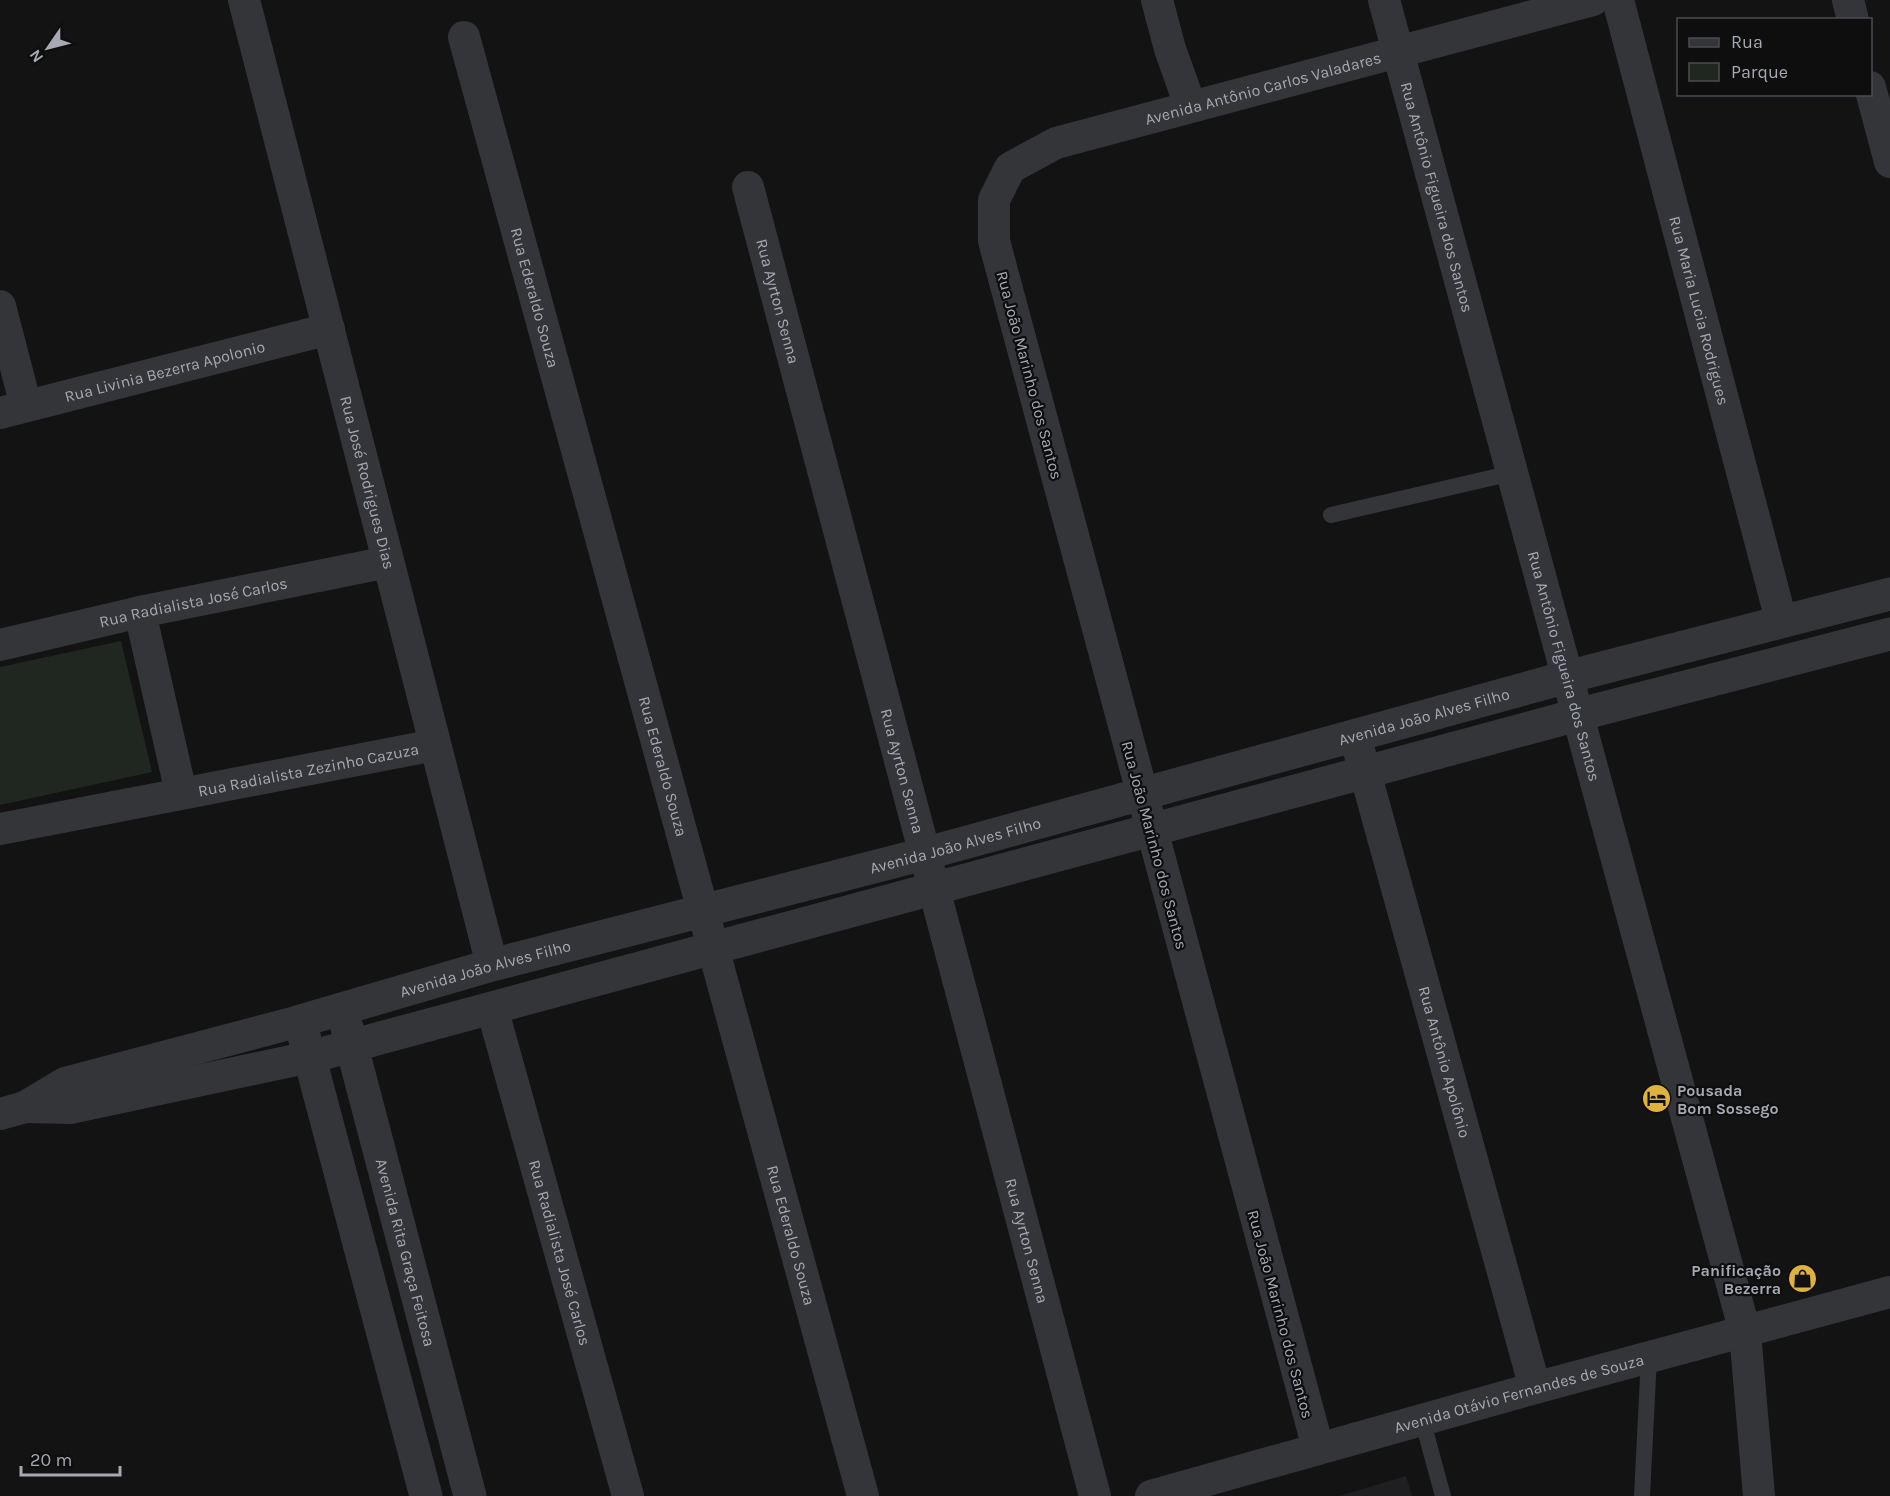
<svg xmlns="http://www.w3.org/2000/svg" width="1890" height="1496" font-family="Karla,sans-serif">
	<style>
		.built { fill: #1f1f21 }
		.green { fill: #202721 }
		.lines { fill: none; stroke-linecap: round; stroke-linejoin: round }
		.service { stroke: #343539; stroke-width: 16 }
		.minor { stroke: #343539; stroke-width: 32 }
		.tertiary { stroke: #343539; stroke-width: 33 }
		.labels { text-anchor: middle; stroke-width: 4.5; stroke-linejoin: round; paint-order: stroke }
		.street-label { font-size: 16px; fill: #a6a9b3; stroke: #0e0e0f }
		.poi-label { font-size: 16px; font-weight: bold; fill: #a6a9b3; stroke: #0e0e0f; text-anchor: start }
	</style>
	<rect width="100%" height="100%" fill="#131314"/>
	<path class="built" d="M1406 1476 1412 1496H1339Z"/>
	<path class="green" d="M121 641 152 772 0 805V667Z"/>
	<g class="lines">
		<g class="service">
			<path d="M1331 515 1512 473"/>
			<path d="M1422 1419 1443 1496"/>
			<path d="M1642 1496 1649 1357"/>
		</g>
		<g class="minor">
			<path id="s1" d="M244 0 492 965"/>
			<path d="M1157 0 1170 49 1190 105"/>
			<path id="s2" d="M1384 0 1745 1332 1759 1496"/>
			<path id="s3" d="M1618 0 1781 620"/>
			<path d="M1848 0 1853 20"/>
			<path id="s4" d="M464 37 863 1496"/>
			<path d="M1870 87 1890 162"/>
			<path id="s5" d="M748 187 1095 1496"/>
			<path d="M0 306 26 406"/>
			<path id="s6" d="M0 413 329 329"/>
			<path d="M140 612 181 793"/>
			<path id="s7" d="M0 645 140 612 388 562"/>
			<path id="s8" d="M1355 736 1535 1388"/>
			<path id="s9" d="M0 829 435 745"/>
			<path id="s10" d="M492 1008 628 1496"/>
			<path d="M25 1107 70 1108 310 1057"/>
			<path d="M0 1114 25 1107 65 1083 300 1021"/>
			<path id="s11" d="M1318 1448 994 241V200L1010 168 1056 143 1593 0"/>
			<path id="s12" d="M1151 1496 1535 1388 1890 1292"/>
		</g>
		<g class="tertiary">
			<path id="s13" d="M347 1028 470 1496"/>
			<path d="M310 1057 1577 715 1890 634"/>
			<path id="s14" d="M426 1496 300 1021 492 965 924 854 1567 677 1890 594"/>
		</g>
	</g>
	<defs>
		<symbol id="hotel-disc" viewBox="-11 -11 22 22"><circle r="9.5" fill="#dfb240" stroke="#0e0e0f"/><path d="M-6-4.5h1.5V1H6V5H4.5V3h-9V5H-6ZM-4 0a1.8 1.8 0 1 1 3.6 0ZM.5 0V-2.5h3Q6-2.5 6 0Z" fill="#111"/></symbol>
		<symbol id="shop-disc" viewBox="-11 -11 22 22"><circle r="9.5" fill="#dfb240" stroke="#0e0e0f"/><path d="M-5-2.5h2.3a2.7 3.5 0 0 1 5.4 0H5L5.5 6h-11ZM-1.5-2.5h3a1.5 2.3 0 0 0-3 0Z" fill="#111"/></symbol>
	</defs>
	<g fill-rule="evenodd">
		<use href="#hotel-disc" x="1640" y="1082" width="33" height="33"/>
		<use href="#shop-disc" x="1786" y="1262" width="33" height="33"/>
	</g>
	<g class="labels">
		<g class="street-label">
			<text dy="6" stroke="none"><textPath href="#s11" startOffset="1593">Avenida Antônio Carlos Valadares</textPath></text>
			<text dy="6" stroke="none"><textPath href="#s2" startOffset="204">Rua Antônio Figueira dos Santos</textPath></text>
			<text dy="6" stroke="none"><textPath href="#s4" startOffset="270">Rua Ederaldo Souza</textPath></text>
			<text dy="6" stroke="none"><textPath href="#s5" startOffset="118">Rua Ayrton Senna</textPath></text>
			<text dy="6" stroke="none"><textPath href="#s3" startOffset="321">Rua Maria Lucia Rodrigues</textPath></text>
			<text dy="6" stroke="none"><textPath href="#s6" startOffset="170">Rua Livinia Bezerra Apolonio</textPath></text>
			<text transform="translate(1030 375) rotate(75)" y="6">Rua João Marinho dos Santos</text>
			<text dy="6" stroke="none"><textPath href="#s1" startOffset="498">Rua José Rodrigues Dias</textPath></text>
			<text dy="6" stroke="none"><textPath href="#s7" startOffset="198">Rua Radialista José Carlos</textPath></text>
			<text dy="6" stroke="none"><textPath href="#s2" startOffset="690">Rua Antônio Figueira dos Santos</textPath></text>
			<text dy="6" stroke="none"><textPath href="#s14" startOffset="1656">Avenida João Alves Filho</textPath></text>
			<text dy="6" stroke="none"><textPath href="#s4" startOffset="756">Rua Ederaldo Souza</textPath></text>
			<text dy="6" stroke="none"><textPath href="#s9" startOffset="314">Rua Radialista Zezinho Cazuza</textPath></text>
			<text dy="6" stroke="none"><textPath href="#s5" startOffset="604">Rua Ayrton Senna</textPath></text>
			<text dy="6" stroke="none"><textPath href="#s14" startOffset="1170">Avenida João Alves Filho</textPath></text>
			<text transform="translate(1155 845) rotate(75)" y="6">Rua João Marinho dos Santos</text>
			<text dy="6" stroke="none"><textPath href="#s14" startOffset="684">Avenida João Alves Filho</textPath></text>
			<text dy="6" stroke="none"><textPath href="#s8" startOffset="338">Rua Antônio Apolônio</textPath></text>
			<text dy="6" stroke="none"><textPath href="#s4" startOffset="1242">Rua Ederaldo Souza</textPath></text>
			<text dy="6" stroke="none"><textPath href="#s5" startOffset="1090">Rua Ayrton Senna</textPath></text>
			<text dy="6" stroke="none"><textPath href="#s10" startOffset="254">Rua Radialista José Carlos</textPath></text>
			<text dy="6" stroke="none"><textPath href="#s13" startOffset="232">Avenida Rita Graça Feitosa</textPath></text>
			<text transform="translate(1281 1314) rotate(75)" y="6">Rua João Marinho dos Santos</text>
			<text dy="6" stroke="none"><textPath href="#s12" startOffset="382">Avenida Otávio Fernandes de Souza</textPath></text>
		</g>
		<g class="poi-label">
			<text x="1677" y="1096">Pousada<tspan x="1677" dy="18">Bom Sossego</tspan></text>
			<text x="1781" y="1276" text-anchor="end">Panificação<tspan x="1781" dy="18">Bezerra</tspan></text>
		</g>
	</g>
	<rect x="1677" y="18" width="195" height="78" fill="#0e0e0f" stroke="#4b4c51" stroke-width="1.5"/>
	<rect x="1689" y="38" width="30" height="9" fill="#343539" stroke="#4b4c51" stroke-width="1.5"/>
	<text x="1731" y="48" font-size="18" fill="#a6a9b3">Rua</text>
	<rect x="1689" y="63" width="30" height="18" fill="#202721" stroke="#4b4c51" stroke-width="1.5"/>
	<text x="1731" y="78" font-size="18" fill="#a6a9b3">Parque</text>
	<g transform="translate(48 48) rotate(235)" stroke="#0e0e0f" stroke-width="4.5" paint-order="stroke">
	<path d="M0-4.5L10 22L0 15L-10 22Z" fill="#a6a9b3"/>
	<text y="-9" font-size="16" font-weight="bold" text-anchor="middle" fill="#a6a9b3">N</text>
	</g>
	<path d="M21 1466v9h99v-9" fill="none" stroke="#a6a9b3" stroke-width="3"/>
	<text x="30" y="1466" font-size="18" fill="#a6a9b3" stroke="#0e0e0f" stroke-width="4.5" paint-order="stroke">20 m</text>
</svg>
